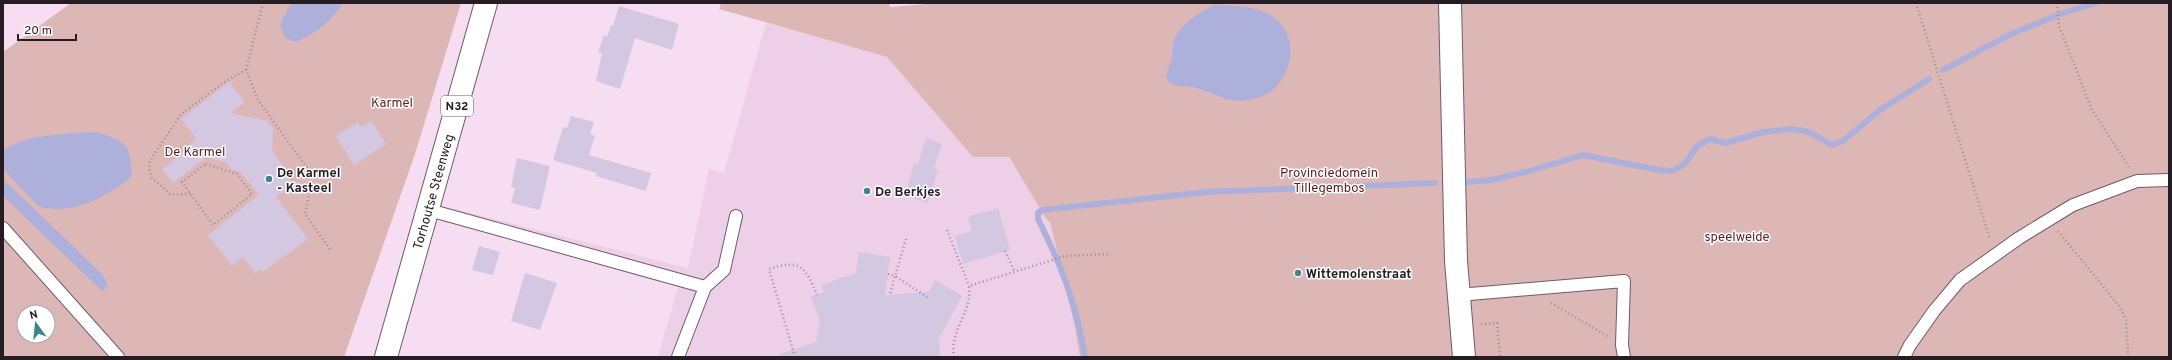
<svg xmlns="http://www.w3.org/2000/svg" width="2172" height="360" font-family="Overpass,sans-serif">
	<style>
		.built { fill: #eecfe8 }
		.green { fill: #ddb7b5; fill-rule: evenodd }
		.water { fill: #aeb0dc }
		.lines { fill: none; stroke-linecap: round; stroke-linejoin: round }
		.stream { stroke: #aeb0dc; stroke-width: 6 }
		.building { fill: #d4c7e2 }
		.lane-casing { stroke: #6f5a6c; stroke-width: 14 }
		.street-casing { stroke: #6f5a6c; stroke-width: 24 }
		.primary-casing { stroke: #6f5a6c; stroke-width: 24 }
		.path { stroke: #9d8b9a; stroke-width: 2.5; stroke-dasharray: 1 3; stroke-linecap: butt }
		.lane { stroke: #fff; stroke-width: 12 }
		.street { stroke: #fff; stroke-width: 22 }
		.primary { stroke: #fff; stroke-width: 22 }
		.poi-dot { fill: #3e858f; stroke: #fff; stroke-width: 1.5 }
		.labels { text-anchor: middle; stroke-width: 3; stroke-linejoin: round; paint-order: stroke }
		.shield { fill: #fff; stroke: #666066; stroke-width: 1 }
		.shield-label { font-size: 12px; font-weight: bold; fill: #251c24 }
		.park-label { font-size: 13px; fill: #5b1c1e; stroke: #fff }
		.poi-label { font-size: 13px; font-weight: bold; fill: #251c24; stroke: #fff; text-anchor: start }
		.street-label { font-size: 13px; fill: #251c24; stroke: #fff }
	</style>
	<rect width="100%" height="100%" fill="#f6ddf1"/>
	<path class="built" d="M766 23 887 57 973 157H1008L1050 222 1075 328 1080 357H658L678 287 451 223 455 209 688 268 709 169 724 173Z"/>
	<g class="green">
		<path d="M71 3H461L415 154 344 357H3V52ZM24 312H48V336H24Z"/>
		<path d="M721 3H889L890 7 939 3H2169V357H1080L1075 328 1050 222 1045 217 1009 157H973L887 57 719 9Z"/>
	</g>
	<g class="water">
		<path d="M291 3H343C332 21 315 34 296 42L285 38 280 25Z"/>
		<path d="M1214 5C1226 6 1239 5 1251 8 1292 15 1302 55 1277 86 1271 92 1265 96 1257 98 1228 106 1222 95 1196 88 1189 85 1175 88 1170 83 1163 76 1168 69 1171 61 1173 55 1172 47 1174 40 1179 25 1201 11 1214 5Z"/>
		<path d="M97 132C126 141 131 145 132 176 113 192 89 206 64 209 57 210 47 208 39 207L3 169V151C24 133 71 134 97 132Z"/>
		<path d="M3 179 103 275 108 286 102 291 3 196Z"/>
	</g>
	<g class="lines">
		<g class="stream">
			<path d="M2060 14 2096 3"/>
			<path d="M1943 70 2011 34 2056 16"/>
			<path d="M1468 182 1491 180 1526 172 1583 155 1659 170 1673 171 1685 164 1697 146 1710 139 1725 143 1764 132 1792 129 1809 132 1832 145 1843 141 1880 110 1929 79"/>
			<path d="M1085 357C1076 303 1062 267 1038 219V213L1042 210 1206 192 1435 183"/>
		</g>
	</g>
	<g class="building">
		<path d="M619 6 679 24 672 50 635 38 620 89 596 81 602 53 598 52 604 35 607 37 611 25 613 26Z"/>
		<path d="M229 82 245 102 231 113 267 121 273 128 272 151 289 174 287 176 293 184 276 197 308 239 263 272 261 269 255 273 243 257 232 266 208 235 259 195 240 171 232 170 227 163 206 157 173 183 162 169 192 146 190 144 196 138 181 119Z"/>
		<path d="M571 116 594 122 590 134 595 136 589 155 651 173 646 191 596 176 597 173 553 160 563 127 567 128Z"/>
		<path d="M371 121 386 144 354 165 336 136 358 122 361 127Z"/>
		<path d="M926 138 942 144 934 168 938 169 928 203 905 196 914 163 918 164Z"/>
		<path d="M517 158 550 166 540 210 511 203 515 188 511 187Z"/>
		<path d="M998 208 1010 250 963 264 955 236 972 231 968 217Z"/>
		<path d="M479 246 500 252 493 275 472 270Z"/>
		<path d="M859 252 890 257 885 295 929 292 935 280 962 296 939 338 940 357H780V354L816 342 820 321 811 297 824 292 821 285 856 273Z"/>
		<path d="M525 273 557 283 540 330 511 321Z"/>
	</g>
	<g class="lines">
		<defs>
			<g id="lane">
				<path d="M429 210 705 287 724 270 736 216"/>
				<path d="M3 228 118 357"/>
				<path d="M1458 295 1624 281 1622 345 1624 357"/>
				<path d="M678 357 705 287"/>
				<path d="M1904 357 1910 345 1934 311 1960 280 2019 238 2073 205 2137 181 2169 180"/>
			</g>
			<path id="street" d="M1450 3 1456 261 1464 357"/>
			<g id="primary">
				<path id="s1" d="M386 357 486 3"/>
			</g>
		</defs>
		<use href="#lane" class="lane-casing"/>
		<use href="#street" class="street-casing"/>
		<use href="#primary" class="primary-casing"/>
		<g class="path">
			<path d="M263 3 246 70 258 100 313 176 305 214 330 249"/>
			<path d="M1916 3 1990 239"/>
			<path d="M2057 3 2059 26 2092 110 2129 167"/>
			<path d="M206 164 237 174 252 194 213 225 182 182Z"/>
			<path d="M190 193 176 195 170 194 152 178 149 168 150 161 181 114 226 81 246 70"/>
			<path d="M947 230 969 286"/>
			<path d="M2058 231 2119 306 2126 320 2128 357"/>
			<path d="M906 239 895 276 927 297"/>
			<path d="M1005 251 1015 272"/>
			<path d="M888 274 895 276 890 294"/>
			<path d="M1551 303 1607 336"/>
			<path d="M1481 324 1497 323 1500 357"/>
			<path d="M795 357 769 269C800 259 805 266 817 295"/>
			<path d="M954 357C949 331 973 311 969 286L1065 256 1111 254"/>
		</g>
		<use href="#lane" class="lane"/>
		<use href="#street" class="street"/>
		<use href="#primary" class="primary"/>
	</g>
	<g class="poi-dot">
		<circle cx="269" cy="179" r="4"/>
		<circle cx="867" cy="191" r="4"/>
		<circle cx="1298" cy="273" r="4"/>
	</g>
	<g class="labels">
		<rect class="shield" x="441" y="96" width="32" height="20" rx="3"/>
		<g class="shield-label">
			<text x="457" y="110">N32</text>
		</g>
		<g class="park-label">
			<text x="392" y="107">Karmel</text>
			<text x="195" y="156">De Karmel</text>
			<text x="1329" y="177">Provinciedomein<tspan x="1329" dy="15">Tillegembos</tspan></text>
			<text x="1737" y="241">speelweide</text>
		</g>
		<g class="poi-label">
			<text x="277" y="177">De Karmel<tspan x="277" dy="15">- Kasteel</tspan></text>
			<text x="875" y="196">De Berkjes</text>
			<text x="1306" y="278">Wittemolenstraat</text>
		</g>
		<g class="street-label">
			<text dy="5" stroke="none"><textPath href="#s1" startOffset="172">Torhoutse Steenweg</textPath></text>
		</g>
	</g>
	<rect width="2172" height="360" fill="none" stroke="#251c24" stroke-width="8"/>
	<g transform="translate(36 324) rotate(345)"><circle r="19" fill="#ffffff" stroke="#a8a4a7"/>
	<path d="M0-3L7 15L0 10L-7 15Z" fill="#3e858f"/>
	<text y="-6" font-size="11" font-weight="bold" text-anchor="middle" fill="#251c24">N</text>
	</g>
	<path d="M18 34v6h58v-6" fill="none" stroke="#251c24" stroke-width="2"/>
	<text x="24" y="34" font-size="12" fill="#251c24" stroke="#ffffff" stroke-width="3" paint-order="stroke">20 m</text>
</svg>
